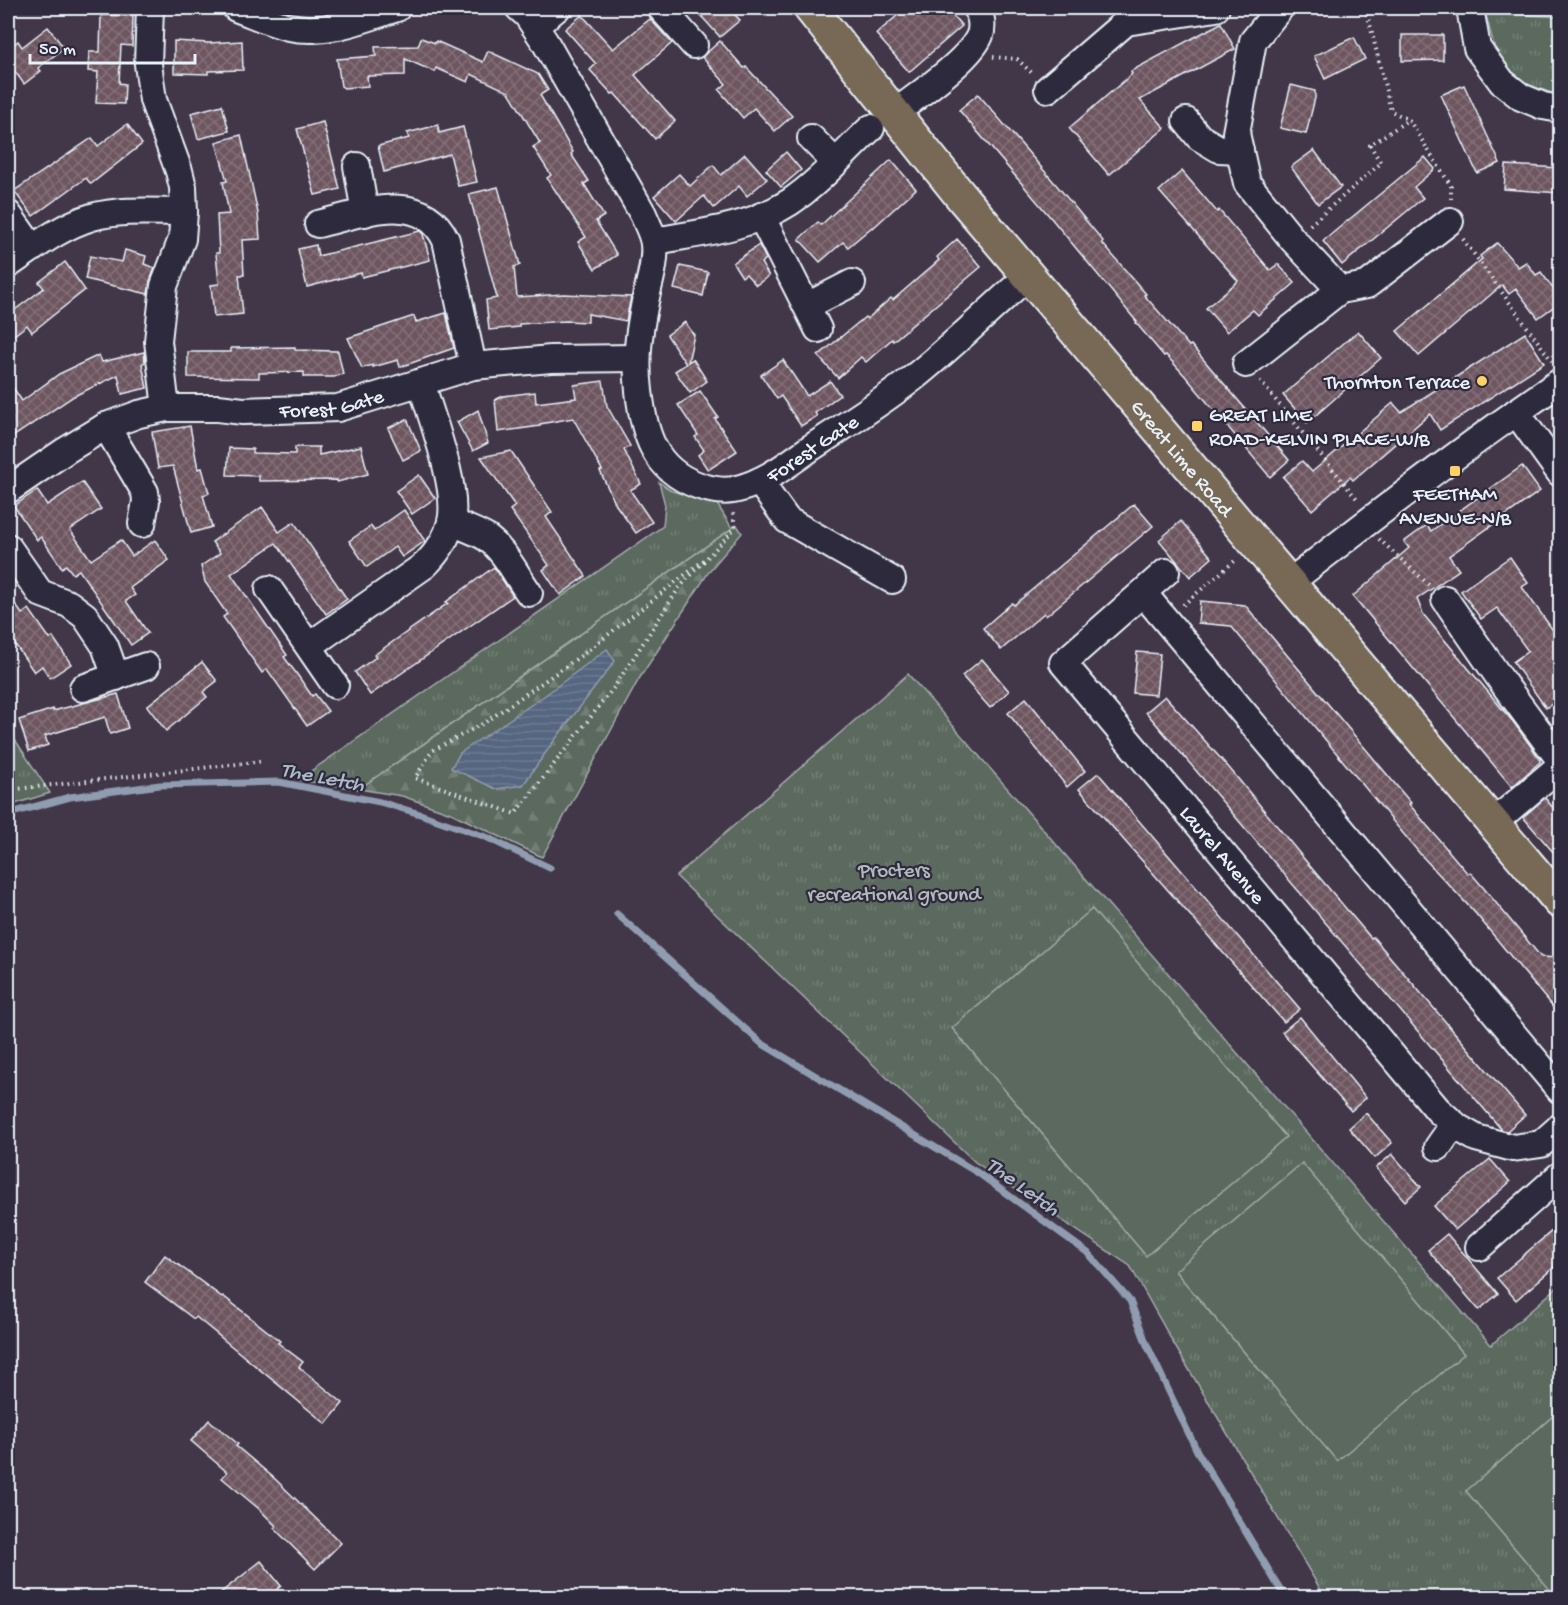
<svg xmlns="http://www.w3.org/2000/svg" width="1568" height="1605" font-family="'Gochi Hand',sans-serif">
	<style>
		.grass { fill: url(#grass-tufts); stroke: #a2adab; stroke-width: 1.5 }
		.forest { fill: url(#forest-firs); stroke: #a2adab; stroke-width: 1.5 }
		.garden { fill: #5b695e; stroke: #a2adab; stroke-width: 1.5 }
		.water { fill: url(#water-rules); stroke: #909db0; stroke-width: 1.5 }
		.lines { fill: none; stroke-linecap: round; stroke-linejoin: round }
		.stream { stroke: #909db0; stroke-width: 7 }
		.building { fill: url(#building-cross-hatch); stroke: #e8f1f8; stroke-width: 1.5 }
		.minor-casing { stroke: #e8f1f8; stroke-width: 30 }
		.major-casing { stroke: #e8f1f8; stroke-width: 36 }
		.path { stroke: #e8f1f8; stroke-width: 4; stroke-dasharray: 1.5 4.5; stroke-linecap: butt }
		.minor { stroke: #2f2a3d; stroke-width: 26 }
		.major { stroke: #776954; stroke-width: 32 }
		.poi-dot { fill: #ffd166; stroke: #2f2a3d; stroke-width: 2 }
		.labels { text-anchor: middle; stroke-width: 4.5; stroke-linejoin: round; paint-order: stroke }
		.poi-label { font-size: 21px; fill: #e8f1f8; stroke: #2f2a3d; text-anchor: end }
		.street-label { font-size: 21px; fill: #e8f1f8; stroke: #2f2a3d }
		.park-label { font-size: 21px; fill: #b0bbba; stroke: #2f2a3d }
		.water-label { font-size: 22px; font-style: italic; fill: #aeb9c8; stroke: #2f2a3d }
	</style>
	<defs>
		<pattern id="grass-tufts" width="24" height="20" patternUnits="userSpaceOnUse" patternTransform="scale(1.5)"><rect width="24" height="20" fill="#5b695e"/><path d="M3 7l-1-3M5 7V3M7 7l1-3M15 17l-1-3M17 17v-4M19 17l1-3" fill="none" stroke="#737f76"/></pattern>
		<pattern id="forest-firs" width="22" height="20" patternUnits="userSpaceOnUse" patternTransform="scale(1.5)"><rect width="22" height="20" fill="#5b695e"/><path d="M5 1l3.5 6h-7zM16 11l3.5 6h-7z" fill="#737f76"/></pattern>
		<pattern id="water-rules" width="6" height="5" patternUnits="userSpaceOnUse" patternTransform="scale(1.5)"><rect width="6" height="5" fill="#566580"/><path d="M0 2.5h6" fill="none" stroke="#6e7c93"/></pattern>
		<pattern id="building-cross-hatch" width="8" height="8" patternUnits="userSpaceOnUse" patternTransform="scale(1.5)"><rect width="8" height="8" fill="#6e5660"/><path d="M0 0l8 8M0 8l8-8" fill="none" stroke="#836f78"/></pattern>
	</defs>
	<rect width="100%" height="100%" fill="#423748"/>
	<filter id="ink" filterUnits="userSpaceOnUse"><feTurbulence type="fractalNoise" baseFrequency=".0167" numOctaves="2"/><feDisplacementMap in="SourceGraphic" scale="12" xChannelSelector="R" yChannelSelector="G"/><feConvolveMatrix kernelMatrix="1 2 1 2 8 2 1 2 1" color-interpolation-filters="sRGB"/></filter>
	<g filter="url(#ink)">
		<g class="grass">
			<path d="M1485 12 1560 17V96L1529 85 1498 60Z"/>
			<path d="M659 482 672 491 717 504 732 528 359 789 298 780 663 526 665 505Z"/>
			<path d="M908 674 1491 1345 1560 1285V1597H1325L1175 1346 1130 1266 975 1162 676 876Z"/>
			<path d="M8 729 50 793 8 806Z"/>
		</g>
		<path class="forest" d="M737 525 742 533 710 570 639 679 542 857 451 813 402 796 359 789Z"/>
		<g class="garden">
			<path d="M1092 909 1286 1137 1146 1256 952 1028Z"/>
			<path d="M1302 1163 1464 1354 1337 1461 1175 1271Z"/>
			<path d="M1560 1410V1597L1557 1598 1466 1491Z"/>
		</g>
		<path class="water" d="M607 649 615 661 551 745 523 785 496 789 451 768 460 753 544 696Z"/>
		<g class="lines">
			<g class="stream">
				<path d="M8 814 70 797 160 785 279 782 380 802 420 814 486 837 550 868"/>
				<path d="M617 914 761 1043 978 1173 1088 1253 1130 1301 1147 1345 1197 1451 1280 1589 1287 1598"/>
			</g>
		</g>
		<g class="building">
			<path d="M694 8H728L740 20 720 37Z"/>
			<path d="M906 8H946L962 26 909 72 876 34Z"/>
			<path d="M101 15 133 16 132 46 121 45 119 83 125 84 124 104 96 103 98 72 88 71 89 52H100Z"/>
			<path d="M582 15 613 49 650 19 672 43 635 75 675 121 655 139 614 93 612 94 590 70 596 64 565 29Z"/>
			<path d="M1221 23 1235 49 1140 100 1165 128 1109 175 1069 128 1132 74 1131 71Z"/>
			<path d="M48 27 64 48 38 68 41 71 24 84 8 62V48L18 41 22 47Z"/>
			<path d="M1402 35H1443V60L1402 61Z"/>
			<path d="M1354 37 1365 59 1325 79 1314 56Z"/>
			<path d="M421 38 435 43 436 41 483 62 488 51 538 74 548 90 540 95 573 152 571 154 589 181 584 184 604 216 596 221 617 255 595 269 578 242 586 237 547 178 551 175 533 147 540 143 509 92 471 74 468 82 436 68 435 72 405 59V75L367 76 368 86 344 88 341 86 337 59 376 56 375 47 418 46Z"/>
			<path d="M174 41 209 43 242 41 243 70 208 71V74L174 73Z"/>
			<path d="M720 41 744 68 746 67 792 116 775 131 754 108 743 118 719 90 726 84 702 57Z"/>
			<path d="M1291 85 1315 91V98L1306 134 1280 128Z"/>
			<path d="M1464 85 1500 163 1477 173 1441 95Z"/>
			<path d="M978 94 1059 188 1103 241 1102 243 1146 294 1144 295 1189 346 1191 345 1289 460 1270 477 1186 377 1166 355 1164 356 1136 323 1137 322 1051 218 959 110Z"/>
			<path d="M222 105 229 131 198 139 191 113Z"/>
			<path d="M323 122 340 189 315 195 297 129Z"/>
			<path d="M127 124 142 144 91 184 86 178 33 216 14 191 92 138 98 146Z"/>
			<path d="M438 125 439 133 463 127 477 182 458 186 450 154 384 172 378 146 409 138 407 133Z"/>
			<path d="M241 135 258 213 260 239 242 240 244 275H239L243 314 214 317 211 285 219 284 216 253H219L217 215 229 214 223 182 227 181 216 142Z"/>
			<path d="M1314 150 1341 187 1318 204 1291 167Z"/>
			<path d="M786 152 801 170 781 187 766 170Z"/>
			<path d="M745 154 767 179 747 196 739 186 714 208 704 196 676 221 654 196 679 174 690 186 713 165 721 175Z"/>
			<path d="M1425 157 1435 169 1414 187 1423 198 1342 265 1323 241Z"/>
			<path d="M891 160 916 189 873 228 872 227 848 247 843 242 820 262 799 239 818 222 821 225Z"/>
			<path d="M1506 165 1560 168V193L1504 189Z"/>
			<path d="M1182 171 1217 212 1219 210 1270 270 1278 264 1295 283 1258 315 1253 310 1227 332 1206 308 1238 281 1159 191Z"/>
			<path d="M498 187 520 265 514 267 517 297 564 294 631 297 626 321 588 314V322L566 321 519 324V327L489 330 486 300 497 298 469 194Z"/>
			<path d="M420 231 423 234 430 260 362 277 361 273 307 287 298 249 316 245 318 256Z"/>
			<path d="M957 239 981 267 893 341 892 339 866 362 861 357 838 378 818 356 865 317 867 319 891 298 893 300 939 260 937 257Z"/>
			<path d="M1497 243 1518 267 1526 262 1536 275 1541 272 1560 298V302L1538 318 1516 289 1509 294 1502 285 1419 356 1397 331 1482 259 1480 256Z"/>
			<path d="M759 245 766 259 761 263 769 276 756 285 746 274 742 277 733 263Z"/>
			<path d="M125 250 146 256 144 264 155 268 150 281 148 294 85 279 90 256 122 262Z"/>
			<path d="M65 262 85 290 32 332 27 325 8 340V315L44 288 39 282Z"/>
			<path d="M680 266 708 272 703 296 674 289Z"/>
			<path d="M446 313 454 348 400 367 398 360 373 367V365L362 368 348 338 414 316 416 322Z"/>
			<path d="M685 322 694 335 688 362 693 359 707 381 690 393 675 371 686 364 667 335Z"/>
			<path d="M1358 331 1381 358 1307 423 1283 395Z"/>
			<path d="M1525 333 1544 363 1440 430 1430 414 1353 480 1350 477 1312 510 1283 477 1302 461 1312 472 1393 403 1401 412Z"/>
			<path d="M295 347V350L338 351 343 374 334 377H304V372L259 373V378L188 377V352H231V348Z"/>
			<path d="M144 352 145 362 142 364 147 388 122 394 118 375 74 396 8 440V380L22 401 59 374 99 355 102 362Z"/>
			<path d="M783 360 807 396 830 381 840 395 815 413 817 416 801 426 781 396 777 399 761 375Z"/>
			<path d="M603 381 607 406 630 446 624 450 641 484 630 490 652 522 636 533 616 505 600 471 602 470 573 418 540 424V426L498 432 495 400 503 396 535 392 536 403 576 398 574 385Z"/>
			<path d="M700 391 718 417 715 419 737 451 708 470 698 455 704 450 695 437 698 435 678 405Z"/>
			<path d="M478 410 488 443 473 451 457 422Z"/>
			<path d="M407 419 421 451 403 460 388 428Z"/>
			<path d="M190 426 198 469 202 468 209 493 203 495 212 527 191 533 173 466 158 468 152 432Z"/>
			<path d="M361 446 368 474 337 482V480L259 481V476L227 475 229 448 253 449V453L295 454V447H319V455Z"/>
			<path d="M511 451 552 512 546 517 586 576 560 595 543 570 549 565 510 510 515 506 481 457Z"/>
			<path d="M1522 466 1540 491 1449 556 1459 570 1417 599 1423 614 1514 723 1540 759V762L1512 787 1353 596 1409 548 1404 542 1427 525 1431 531Z"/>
			<path d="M419 475 435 498 412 514 396 491Z"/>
			<path d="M82 482 101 509 70 530 91 560 121 540 132 556 155 540 169 560 130 588 135 595 126 601 148 633 131 645 79 570 73 574 66 565 62 568 41 537 37 540 14 506 37 490 47 505Z"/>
			<path d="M1134 504 1153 526 1046 616 1044 613 1001 650 983 628 1012 603 1014 605Z"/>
			<path d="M262 507 279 532 294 522 347 599 326 614 276 543 231 574 287 655 284 657 296 673 312 696 315 694 328 711 307 726 267 669 262 673 223 617 227 614 205 582 201 566 220 553 212 542Z"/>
			<path d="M404 510 425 541 402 557 395 547 367 567 349 541 371 526 374 531Z"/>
			<path d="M1181 521 1212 558 1190 577 1159 540Z"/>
			<path d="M1510 557 1528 583 1522 587 1560 640V698L1546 708 1513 662 1528 651 1497 608 1481 619 1461 591Z"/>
			<path d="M494 567 513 596 370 695 355 672 376 657 374 655 448 603 446 602Z"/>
			<path d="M8 594 22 614 29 609 50 639 53 637 71 664 50 678 42 666 34 672 8 634Z"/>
			<path d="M1200 601 1245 605 1411 803 1409 804 1468 874 1470 872 1482 886 1541 957 1560 958V1016L1476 914 1421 855 1231 626 1198 623Z"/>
			<path d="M1137 652 1160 654 1156 695 1133 693Z"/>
			<path d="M982 659 1009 691 990 708 962 676Z"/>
			<path d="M202 662 217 681 203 692 207 697 166 731 147 706Z"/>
			<path d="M118 694 128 728 110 734 105 717 45 736 48 745 29 751 19 720 53 709V711Z"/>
			<path d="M1165 696 1230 769 1314 871 1371 938 1373 937 1525 1115 1507 1131 1502 1130 1146 712Z"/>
			<path d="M1026 698 1085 771 1067 787 1008 713Z"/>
			<path d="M1098 773 1300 1009 1284 1022 1079 789Z"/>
			<path d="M1545 798 1560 816V860L1523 817Z"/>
			<path d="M1300 1017 1366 1098 1351 1111 1282 1032Z"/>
			<path d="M1366 1113 1392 1143 1375 1158 1349 1128Z"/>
			<path d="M1392 1154 1421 1187 1405 1201 1376 1168Z"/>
			<path d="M1490 1159 1510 1182 1455 1230 1434 1206Z"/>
			<path d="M1560 1224V1262L1516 1300 1497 1278Z"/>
			<path d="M1447 1234 1498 1294 1479 1310 1428 1250Z"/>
			<path d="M165 1255 222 1297 223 1296 280 1341 278 1343 303 1362 299 1367 343 1403 326 1424 196 1317 194 1319 145 1282Z"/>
			<path d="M209 1420 238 1444 236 1446 274 1478 341 1543 315 1569 274 1528 276 1526 258 1508 222 1478 227 1472 191 1441Z"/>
			<path d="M261 1561 281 1586 269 1596 266 1598H214Z"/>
		</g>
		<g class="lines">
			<defs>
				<g id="minor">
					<path d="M150 8 148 64 153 100 179 171 183 187 184 212 182 239 164 286 158 341 166 408"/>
					<path d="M236 8C253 14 271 23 289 27 326 35 363 19 397 8"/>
					<path id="s1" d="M519 8 527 15 545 42 643 214C647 224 653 234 654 244 656 261 650 280 646 297 639 332 635 356 639 391 644 434 654 469 697 485 708 489 721 492 733 490 763 484 788 464 812 447 846 425 881 403 913 378 953 346 990 309 1028 276"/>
					<path d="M661 8 694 45"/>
					<path d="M1280 8 1253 41 1236 133 1247 183 1293 240 1340 290 1367 285 1450 221"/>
					<path d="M1470 8 1477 48 1502 82 1521 97 1543 106 1560 109"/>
					<path d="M535 26 557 8"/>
					<path d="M1048 89 1126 22 1216 8"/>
					<path d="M894 114C916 96 970 60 980 35 983 26 981 15 977 8"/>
					<path d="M1186 121 1199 137 1219 149 1240 150"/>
					<path d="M811 138 835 162"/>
					<path d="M357 166 365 213"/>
					<path d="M8 214 32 248"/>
					<path d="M761 216 818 329"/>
					<path d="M318 224C361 214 421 188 446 240L473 366"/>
					<path d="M654 241C701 233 749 228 790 202 820 182 845 152 871 128"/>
					<path d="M8 265C33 248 61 226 92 217 121 209 154 212 184 212"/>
					<path d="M807 306 852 283"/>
					<path d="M1246 364 1340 290"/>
					<path d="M1516 412 1560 473"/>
					<path d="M106 426 145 492 146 501 142 524"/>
					<path d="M759 481 787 520 892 580"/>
					<path id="s2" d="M8 490 65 451 106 426 139 414 166 408H218L243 411 338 408 473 366 551 359 636 358"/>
					<path d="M451 522C463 527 476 531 487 538 505 551 516 575 529 593"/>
					<path d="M8 547 40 593 69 604 85 616 105 646 116 677"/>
					<path id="s3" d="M1166 572 1063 663 1438 1110 1457 1127 1476 1138 1513 1148 1541 1144 1560 1127"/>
					<path d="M1289 583C1378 513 1467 445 1560 382"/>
					<path d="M269 589 335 685"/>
					<path d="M1143 593 1560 1090"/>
					<path d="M1445 599 1503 683 1560 760"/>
					<path d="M309 646 425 565C437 553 447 539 451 522 459 488 431 417 421 382"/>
					<path d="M83 688 146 666"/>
					<path d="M1493 823 1560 766"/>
					<path d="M1438 1147 1454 1124"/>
					<path d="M1479 1247 1559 1176"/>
				</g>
				<g id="major">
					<path id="s4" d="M810 8 964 200 1560 902"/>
				</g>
			</defs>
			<use href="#minor" class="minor-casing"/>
			<use href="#major" class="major-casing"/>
			<g class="path">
				<path d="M1366 8 1391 111 1409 120 1451 186V199"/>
				<path d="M993 57 1017 59 1033 74"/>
				<path d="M1310 225 1381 163 1370 145 1408 120"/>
				<path d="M1463 239 1552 361"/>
				<path d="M1260 381 1358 500"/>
				<path d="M1379 539 1429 585"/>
				<path d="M704 560 582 655 484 723 432 751 415 778 515 814 615 686 679 588 735 528 733 512"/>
				<path d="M1183 605 1237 559"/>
				<path d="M8 790 264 761"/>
			</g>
			<use href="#minor" class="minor"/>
			<use href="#major" class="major"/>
		</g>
	</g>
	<g class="poi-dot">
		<circle cx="1482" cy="381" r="6"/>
		<rect x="1191" y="420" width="12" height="12" rx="3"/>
		<rect x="1449" y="465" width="12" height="12" rx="3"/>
	</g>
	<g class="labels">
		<g class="poi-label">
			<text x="1470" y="388">Thornton Terrace</text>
			<text x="1209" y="421" text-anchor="start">GREAT LIME<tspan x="1209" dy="24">ROAD-KELVIN PLACE-W/B</tspan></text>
			<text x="1455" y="500" text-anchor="middle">FEETHAM<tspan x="1455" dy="24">AVENUE-N/B</tspan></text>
		</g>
		<g class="street-label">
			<text dy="7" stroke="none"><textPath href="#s2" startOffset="346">Forest Gate</textPath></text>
			<text dy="7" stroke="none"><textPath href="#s1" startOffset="666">Forest Gate</textPath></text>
			<text dy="7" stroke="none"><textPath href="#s4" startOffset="584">Great Lime Road</textPath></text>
			<text dy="7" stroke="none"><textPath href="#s3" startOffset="387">Laurel Avenue</textPath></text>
		</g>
		<g class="park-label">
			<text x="894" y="876">Procters<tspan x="894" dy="24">recreational ground</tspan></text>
		</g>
		<g class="water-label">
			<text transform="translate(323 775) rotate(11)" y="8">The Letch</text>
			<text transform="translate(1024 1185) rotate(36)" y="8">The Letch</text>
		</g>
	</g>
	<rect width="1568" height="1605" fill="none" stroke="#2f2a3d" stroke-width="30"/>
	<rect x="15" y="15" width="1538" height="1575" fill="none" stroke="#e8f1f8" stroke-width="2" filter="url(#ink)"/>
	<path d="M30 54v9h165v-9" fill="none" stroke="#e8f1f8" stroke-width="3"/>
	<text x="39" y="54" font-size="18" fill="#e8f1f8" stroke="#2f2a3d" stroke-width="4.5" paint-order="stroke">50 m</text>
</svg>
